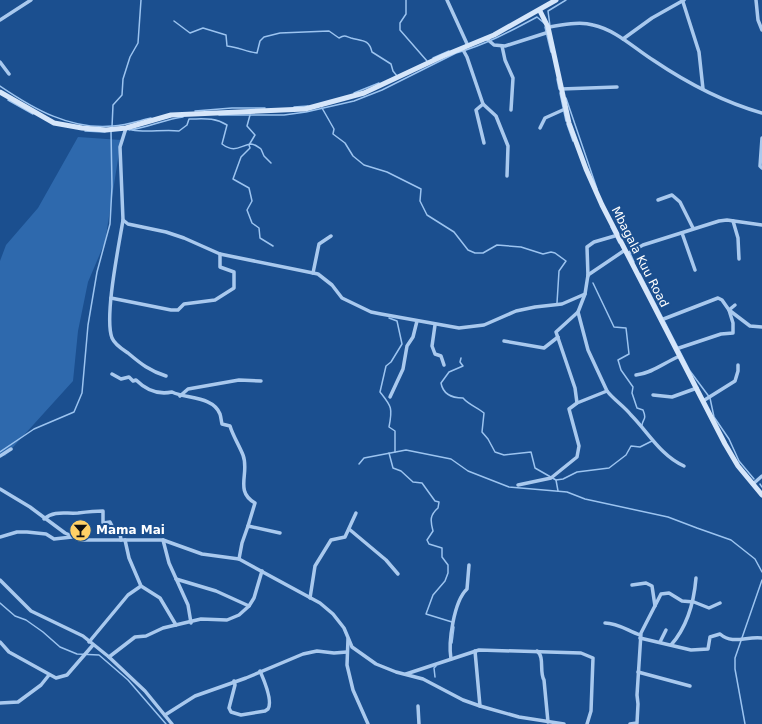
<svg xmlns="http://www.w3.org/2000/svg" width="762" height="724" font-family="'DejaVu Sans',sans-serif">
	<style>
		.green { fill: #2e69ad }
		.lines { fill: none; stroke-linecap: round; stroke-linejoin: round }
		.stream { stroke: #9cc4f0; stroke-width: 1.5 }
		.street { stroke: #a9c9ee; stroke-width: 3.5 }
		.secondary { stroke: #d6e6fa; stroke-width: 5 }
		.labels { text-anchor: middle; stroke-width: 4; stroke-linejoin: round; paint-order: stroke }
		.street-label { font-size: 12px; fill: #fff; stroke: #1b4f8f }
		.poi-label { font-size: 12px; font-weight: bold; fill: #fff; stroke: #1b4f8f; text-anchor: start }
	</style>
	<rect width="100%" height="100%" fill="#1b4f8f"/>
	<path class="green" d="M78 137 121 140 105 242 88 282 78 331 73 381 5 456 0 455V261L6 245 38 208Z"/>
	<g class="lines">
		<g class="stream">
			<path d="M406 0V14L400 23V30L427 61"/>
			<path d="M174 21 190 33 203 28 226 35 227 46C238 47 247 52 257 53L260 41 264 37 280 33 329 31 339 38C345 35 345 36 351 38 362 41 369 39 372 52L391 64 393 71 397 76"/>
			<path d="M550 26 548 11 566 0"/>
			<path d="M545 27 551 52"/>
			<path d="M433 58 449 51"/>
			<path d="M557 79 559 89"/>
			<path d="M0 86C34 109 70 130 113 126 126 125 138 121 151 118"/>
			<path d="M354 93 379 83"/>
			<path d="M560 93 566 121"/>
			<path d="M566 98 597 189"/>
			<path d="M8 100 33 114"/>
			<path d="M294 107 308 106"/>
			<path d="M322 108 334 129 333 134 345 143 353 156 364 165 387 172 421 189 420 201 427 215 454 232 468 250 475 253H483L497 245 521 247 543 254 551 252 555 253 566 261 559 271 557 303"/>
			<path d="M195 111 232 108H265"/>
			<path d="M219 115H284L306 112 354 101 382 90 456 53C485 45 511 31 537 17L544 23"/>
			<path d="M250 115 247 126 255 135 249 145 250 148 241 157 233 179 249 188 252 201 247 210 252 223 259 228 260 238 273 246"/>
			<path d="M567 124 573 141"/>
			<path d="M112 127 113 105 122 95 123 79 130 57 138 43 141 0"/>
			<path d="M129 130C148 128 165 119 183 117"/>
			<path d="M132 130C148 133 163 129 179 131L187 125 189 119C203 119 214 117 227 125L222 144C235 154 241 145 251 144 255 144 258 147 261 149L264 156 271 163"/>
			<path d="M85 131 105 132"/>
			<path d="M611 227 619 243"/>
			<path d="M630 253 634 262"/>
			<path d="M640 274 690 371 710 398 714 417 729 439 739 461 754 479"/>
			<path d="M593 283 614 327 626 328 629 354 618 360 621 370 633 387 632 393 637 408 643 410C647 420 643 418 642 425"/>
			<path d="M389 318 397 321 402 344 391 362 386 366 380 392C391 406 393 407 389 427L395 431V452"/>
			<path d="M461 358 460 362 463 366 449 372 441 383C443 394 452 398 463 398 469 405 477 407 484 413L482 432 488 439 495 452 504 455 531 452 535 468 556 480 558 491"/>
			<path d="M0 452 34 429 74 412 82 393 88 325 97 272 110 224 112 187 111 131"/>
			<path d="M389 453 393 468 401 471 413 482 422 483 435 501 439 502 438 508C430 515 430 520 433 531L427 540 429 544 442 548V557L448 565V573L445 581 433 595 426 614 452 622"/>
			<path d="M359 464 364 458 406 450 451 459 468 471 509 487 567 492 585 499 668 517 697 528 731 540 755 559 762 572"/>
			<path d="M556 480 563 479 577 472 609 468 626 455 631 446 640 447 652 441"/>
			<path d="M760 484 762 487"/>
			<path d="M0 603 15 616 26 620 43 632 60 647 77 654 99 655 128 680 166 724"/>
			<path d="M452 643 454 627"/>
			<path d="M435 677 434 668 436 666"/>
			<path d="M745 724 735 669V658L762 580"/>
		</g>
		<g class="street">
			<path d="M447 0 468 46"/>
			<path d="M756 0 758 20 762 30"/>
			<path d="M683 2 699 52 703 89"/>
			<path d="M0 20 31 0"/>
			<path d="M548 27C562 25 580 21 593 25 616 30 634 48 653 60 687 83 723 102 762 113"/>
			<path d="M486 38 494 45 505 46 549 32"/>
			<path d="M623 39 652 18 684 0"/>
			<path d="M502 46 505 60 513 78 511 110"/>
			<path d="M462 48 467 57 483 104 496 116 508 146 507 176"/>
			<path d="M0 62 9 74"/>
			<path d="M561 89 617 87"/>
			<path d="M483 104 476 110 484 143"/>
			<path d="M126 128 120 147 123 220 128 224 166 232 184 238 220 254 318 274 332 285 342 298 371 312 381 314 459 328 484 325 516 311 535 307 562 304 585 294 588 275 625 250"/>
			<path d="M540 128 545 118 565 109"/>
			<path d="M762 138 760 166 762 168"/>
			<path d="M658 200 672 195 680 202 693 228"/>
			<path d="M123 220C119 245 104 317 112 338 115 345 122 349 128 353 141 364 150 371 166 376"/>
			<path d="M733 221 738 238 739 259"/>
			<path d="M682 233 695 270"/>
			<path d="M627 254 643 245 719 221 727 220 762 225"/>
			<path d="M313 273 319 244 331 236"/>
			<path d="M588 276 587 247 594 242 618 235"/>
			<path d="M111 298 171 310H178L184 304 215 300 234 288V272L220 267V254"/>
			<path d="M661 320 718 298 722 300 729 310 750 326 762 327"/>
			<path d="M435 325 432 346 435 354 441 356 444 365"/>
			<path d="M504 341 544 348 558 337"/>
			<path d="M676 349 721 334 733 333V323L729 310 735 305"/>
			<path d="M112 374 121 379 129 377 133 381 136 380C146 390 158 395 172 392 186 399 213 396 220 414 221 417 221 420 222 424L230 426C233 436 239 445 243 455 250 473 234 491 255 503L248 526"/>
			<path d="M636 375C653 373 665 362 680 356"/>
			<path d="M607 391C614 400 624 406 631 415 648 432 661 456 684 466"/>
			<path d="M653 395 672 397 697 388"/>
			<path d="M180 396 188 389 239 380 261 381"/>
			<path d="M390 397 403 369 407 346 413 337 417 321"/>
			<path d="M703 401 735 381 738 371V365"/>
			<path d="M577 403 575 388 556 332 578 312 585 294"/>
			<path d="M0 456 11 449"/>
			<path d="M753 484 762 476"/>
			<path d="M518 485 551 478 577 457 579 446 569 409 577 403 607 391 588 350 578 312"/>
			<path d="M0 489 30 507 65 533 81 540H163L202 554 239 559 320 603 333 614 344 628 352 647 376 664 396 672 423 679 463 700 480 706 519 717 564 724"/>
			<path d="M44 519C55 510 65 514 78 513 86 512 94 511 103 511V523L110 522 115 532 120 533 121 540"/>
			<path d="M349 529 386 560 398 574"/>
			<path d="M0 537 17 532H27L46 534 54 539 72 537"/>
			<path d="M125 540 129 558 141 586 160 598 176 625"/>
			<path d="M163 540 169 563 188 605 191 623"/>
			<path d="M239 559 242 543 248 526 280 533"/>
			<path d="M176 579 216 591 249 606"/>
			<path d="M0 580 31 611 83 636 109 657 145 691 172 724"/>
			<path d="M632 585 646 583 652 586 655 606"/>
			<path d="M310 598 315 566 331 540 345 537 356 513"/>
			<path d="M605 623C618 623 628 631 640 635"/>
			<path d="M640 638 691 650 708 649 710 637 720 634C733 645 746 636 762 638"/>
			<path d="M348 639 347 665 353 690 368 724"/>
			<path d="M0 642 9 652 56 678 67 675 93 645"/>
			<path d="M89 642 128 595 141 586"/>
			<path d="M660 642 666 630"/>
			<path d="M671 645C687 627 694 602 696 578"/>
			<path d="M475 651 480 706"/>
			<path d="M537 651C545 657 539 672 544 680L548 722"/>
			<path d="M109 657 135 637 146 636 163 628 201 619 227 620 239 615 249 606 254 598 262 571"/>
			<path d="M451 659C448 642 454 601 467 589L469 565"/>
			<path d="M638 672 690 686"/>
			<path d="M406 674 479 650 581 653 593 658 591 711 587 724"/>
			<path d="M234 681 235 685 229 708 231 712 241 715 265 711 268 709C273 701 264 680 260 671"/>
			<path d="M0 703 18 702 41 685 49 675"/>
			<path d="M418 706 419 724"/>
			<path d="M165 715 195 696 246 678 303 654 317 651 334 653 347 652"/>
			<path d="M630 724 637 723 638 704 637 695 641 633 661 594 669 593 682 601 694 602 709 608 720 603"/>
		</g>
		<g class="secondary">
			<path d="M540 11 548 27 569 123 586 169 602 205 725 444 738 466 762 495"/>
			<path d="M0 92 54 123 82 128 106 130 126 128 171 115 305 109 364 93 443 56 494 35 556 0"/>
		</g>
	</g>
	<defs>
		<symbol id="bar-disc" viewBox="-11 -11 22 22"><circle r="9.5" fill="#ffd166" stroke="#1b4f8f"/><path d="M-6-5H6L.8 .8V4.5H3.5V6h-7V4.5H-.8V.8Z" fill="#111"/></symbol>
	</defs>
	<g fill-rule="evenodd">
		<use href="#bar-disc" x="68" y="518" width="25" height="25"/>
	</g>
	<g class="labels">
		<g class="street-label">
			<text transform="translate(640 257) rotate(63)" y="4">Mbagala Kuu Road</text>
		</g>
		<g class="poi-label">
			<text x="96" y="534">Mama Mai</text>
		</g>
	</g>
</svg>
